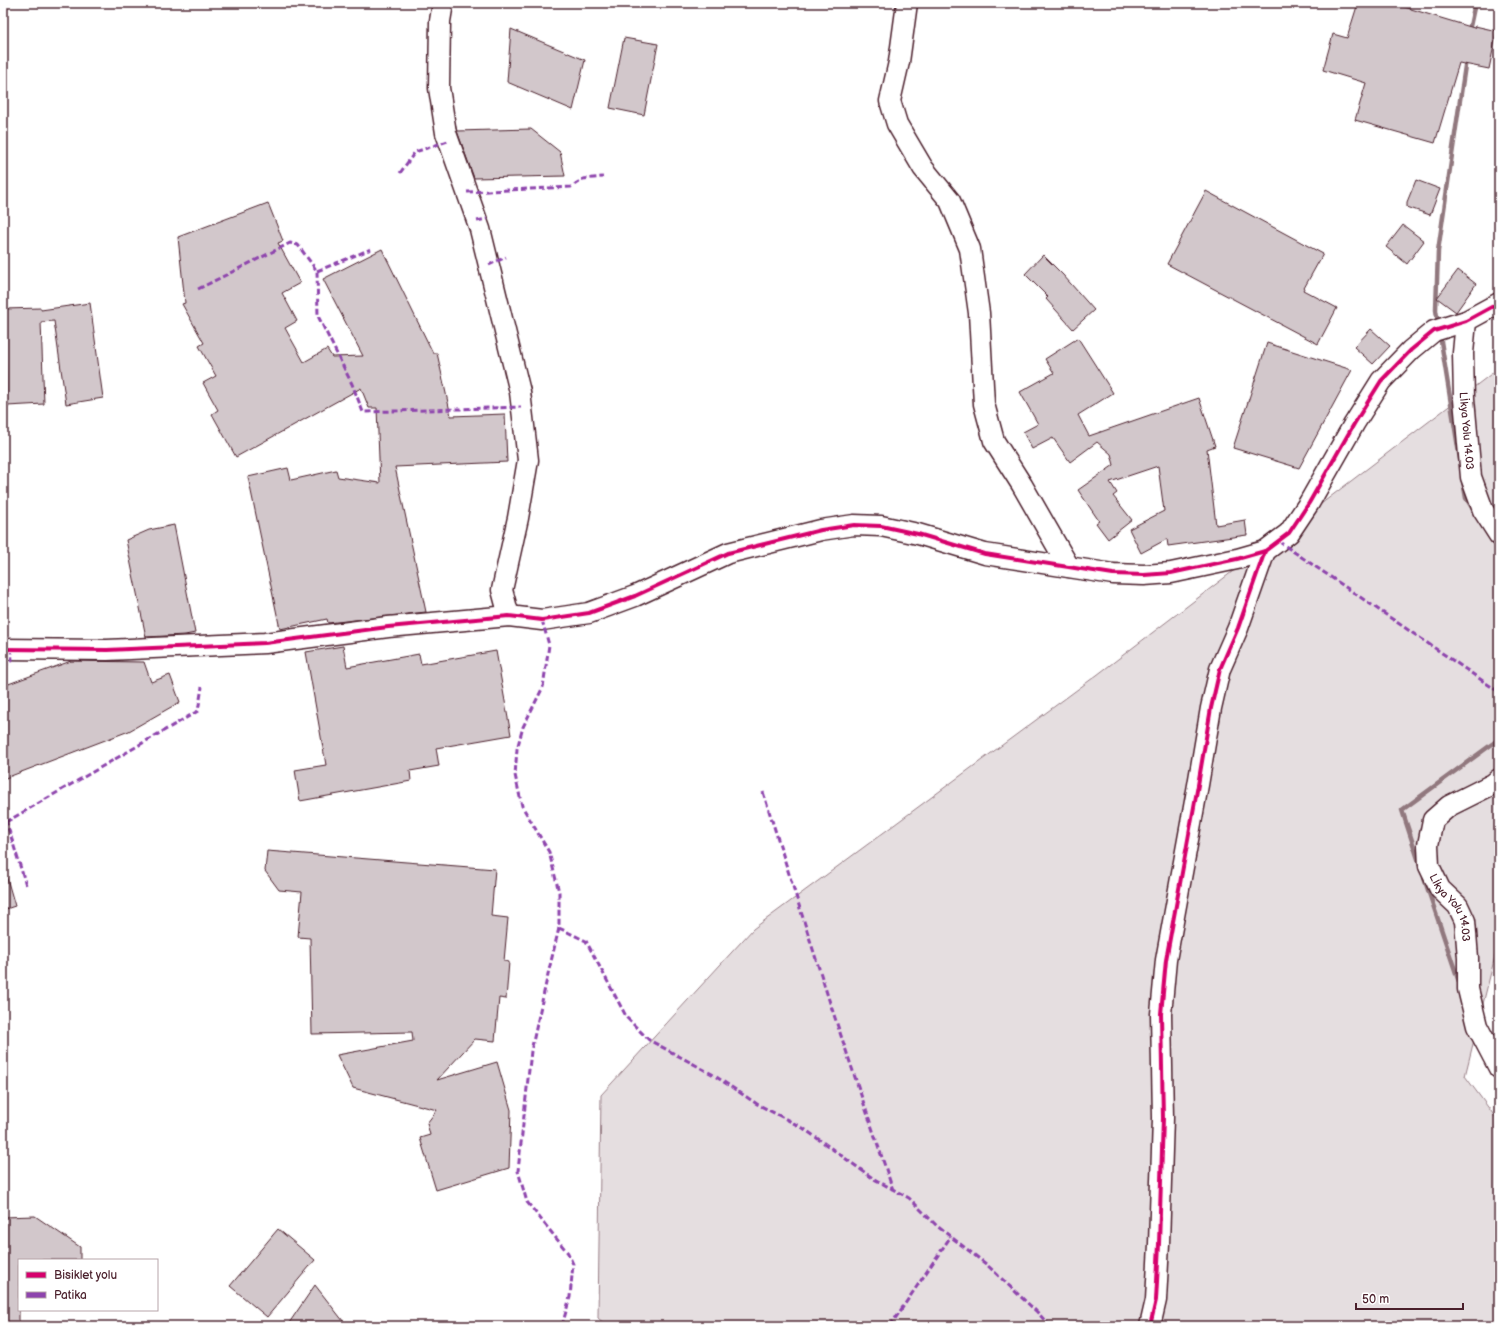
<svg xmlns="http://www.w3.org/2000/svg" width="1502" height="1329" font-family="'Balsamiq Sans',sans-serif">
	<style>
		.green { fill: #e5dee0; stroke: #987e86 }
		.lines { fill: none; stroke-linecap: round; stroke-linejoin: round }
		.stream { stroke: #91787e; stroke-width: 4.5 }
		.building { fill: #d2c7cb; stroke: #4a1f2b }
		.minor-casing { stroke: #4a1f2b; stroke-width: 23 }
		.minor { stroke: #fff; stroke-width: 20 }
		.quiet { stroke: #8e44ad; stroke-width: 3; stroke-dasharray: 6 3; stroke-linecap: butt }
		.cycleway-casing { stroke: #fff; stroke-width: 6 }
		.cycleway { stroke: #d6006c; stroke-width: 4 }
		.labels { text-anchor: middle; stroke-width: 3; stroke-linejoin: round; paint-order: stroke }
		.street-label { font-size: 11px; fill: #4a1f2b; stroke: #fff }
	</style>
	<rect width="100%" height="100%" fill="#fff"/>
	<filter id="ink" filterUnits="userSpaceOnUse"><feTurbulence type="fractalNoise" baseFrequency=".025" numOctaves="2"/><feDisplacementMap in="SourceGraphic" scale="8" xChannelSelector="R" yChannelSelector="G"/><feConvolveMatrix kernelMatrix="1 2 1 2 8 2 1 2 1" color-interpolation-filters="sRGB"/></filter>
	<g filter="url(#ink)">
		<path class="green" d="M1499 368V940L1465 1076 1499 1122V1326H607L598 1318 601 1095 753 929 1097 675Z"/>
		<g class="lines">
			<g class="stream">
				<path d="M1469 31 1475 3"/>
				<path d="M1438 323 1436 310 1438 251 1466 59"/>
				<path d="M1440 335 1460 460"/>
				<path d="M1463 481 1466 498 1473 509"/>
				<path d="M1492 539 1499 550"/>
				<path d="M1420 865 1402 810 1499 739"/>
				<path d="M1424 878 1460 985"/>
			</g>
		</g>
		<g class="building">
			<path d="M1358 3H1391L1474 28 1475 26 1497 31 1489 69 1459 63 1435 143 1355 120 1366 83 1323 70 1333 34 1347 38Z"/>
			<path d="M511 29 585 60 573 110 507 82Z"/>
			<path d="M624 38 658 44 644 115 610 108Z"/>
			<path d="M531 129 560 152 565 176 474 178 457 131Z"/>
			<path d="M1416 180 1440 189 1430 215 1407 207V202Z"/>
			<path d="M1206 191 1323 254 1303 290 1337 308 1318 344 1167 264Z"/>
			<path d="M268 203 283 241 278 243 300 283 282 293 297 321 285 328 304 362 327 349 332 357 363 356 323 279 382 249 433 353H437L451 416 505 414 507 462 395 467 426 612 328 623 327 619 280 629 248 477 288 468 291 480 336 470 338 477 380 483 377 408H369L361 388 236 457 212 414 218 410 203 383 216 376 199 346 204 343 182 304 185 303 178 237Z"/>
			<path d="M1403 225 1424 241 1407 264 1386 247Z"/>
			<path d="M1043 255 1063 275 1094 310 1073 329 1046 299 1048 297 1025 274Z"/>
			<path d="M1458 270 1476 284 1456 312 1437 298Z"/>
			<path d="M90 303 103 398 66 404 54 321 41 322 44 404 7 406 4 309 41 308V310Z"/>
			<path d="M1371 329 1390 346 1373 364 1354 347Z"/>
			<path d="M1078 338 1113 393 1078 415 1089 436 1199 398 1215 446 1207 449 1216 525 1245 520 1247 535 1168 546 1167 539 1141 553 1129 529 1164 511 1158 466 1110 482 1117 493 1113 496 1132 520 1108 539 1096 523 1099 521 1078 490 1114 465 1111 454 1097 442 1070 462 1053 438 1032 449 1023 432 1038 424 1020 392 1054 373 1045 359Z"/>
			<path d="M1267 343 1352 370 1299 468 1233 448Z"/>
			<path d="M174 525 195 633 185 635 146 637 126 540 149 530Z"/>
			<path d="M343 646 347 667 419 654 421 664 496 651 511 735 436 748 439 766 410 771 411 781 300 801 295 770 326 765 306 652Z"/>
			<path d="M71 661 144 662 151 682 170 675 180 702 129 731 3 779V686Z"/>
			<path d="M267 851 495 869 491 916 508 918 504 961 509 962 506 999 499 998 495 1041 475 1039 437 1080 497 1062 511 1110 509 1168 436 1190 420 1138 430 1135 427 1123 437 1110 353 1088 337 1055 413 1041 412 1032 312 1034 310 938 298 937 302 892 279 890 265 871Z"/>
			<path d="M3 875H6L15 906 3 910Z"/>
			<path d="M35 1216 80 1247V1260H19V1326H3V1217Z"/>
			<path d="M278 1229 315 1260 267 1317 230 1286Z"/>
			<path d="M315 1285 347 1326H287Z"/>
		</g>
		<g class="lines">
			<defs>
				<g id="minor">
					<path d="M443 3 440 21 439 88 446 133 480 229 520 392 528 460 518 518 502 590 509 616"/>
					<path d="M907 3 899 62 890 101 897 124 923 168 950 201 970 249 979 313 984 404 994 441 1022 485 1069 567"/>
					<path id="s1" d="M1466 321 1463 353 1464 399 1471 477 1483 510 1499 535"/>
					<path d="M3 649 107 650 265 643 388 627 509 616 542 620 589 613 635 596 728 553 821 530 854 525 881 526 918 534 985 554 1113 574 1144 575 1171 573 1237 559 1265 551 1289 533 1309 503 1354 424 1381 381 1411 350 1434 331 1466 321 1499 303"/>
					<path id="s2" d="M1499 779 1493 784 1449 806 1433 820 1428 845 1429 866 1440 889 1458 906 1465 921 1468 958V989L1477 1026 1499 1068"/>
					<path d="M1150 1326 1156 1300 1159 1244 1163 1118 1161 1014 1166 960 1198 785 1211 708 1220 669 1238 628 1265 551"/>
				</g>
			</defs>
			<use href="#minor" class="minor-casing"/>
			<use href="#minor" class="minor"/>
			<g class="quiet">
				<path d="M400 173 415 152 448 141"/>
				<path d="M467 192 571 187 583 179 603 177"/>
				<path d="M477 221 487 219"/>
				<path d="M489 265 506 257"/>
				<path d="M317 271 371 249"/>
				<path d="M198 289 290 243 298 245 317 271 318 316 352 384 363 412 521 407"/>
				<path d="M1278 541 1499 692"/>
				<path d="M542 620 549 645 543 687 523 727 517 749 515 775 522 806 549 852 559 892V928L586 941 627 1018 649 1040 712 1074 757 1104 803 1128 874 1179 909 1198 937 1226 986 1264 1037 1312 1050 1326"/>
				<path d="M3 667 12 660 11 649"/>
				<path d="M763 792 830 1003 893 1190"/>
				<path d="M3 811 26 885"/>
				<path d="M6 822 198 711 202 687"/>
				<path d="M559 928 548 974 531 1051 518 1171 527 1202 568 1253 573 1264 570 1297 562 1326"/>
				<path d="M890 1326 951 1236"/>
			</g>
			<defs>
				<g id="cycleway">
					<path d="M3 649 107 650 265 643 388 627 509 616 542 620 589 613 635 596 728 553 821 530 854 525 881 526 918 534 985 554 1113 574 1144 575 1171 573 1237 559 1265 551 1289 533 1309 503 1354 424 1381 381 1411 350 1434 331 1466 321 1499 303"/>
					<path d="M1150 1326 1156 1300 1159 1244 1163 1118 1161 1014 1166 960 1198 785 1211 708 1220 669 1238 628 1265 551"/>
				</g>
			</defs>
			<use href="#cycleway" class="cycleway-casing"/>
			<use href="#cycleway" class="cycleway"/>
		</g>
	</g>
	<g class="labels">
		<g class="street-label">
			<text dy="4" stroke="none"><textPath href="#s1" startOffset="110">Lİkya Yolu 14.03</textPath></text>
			<text dy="4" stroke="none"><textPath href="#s2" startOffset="173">Lİkya Yolu 14.03</textPath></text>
		</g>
	</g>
	<rect width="1502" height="1329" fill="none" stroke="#fff" stroke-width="16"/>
	<rect x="8" y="8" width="1486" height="1313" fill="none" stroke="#4a1f2b" stroke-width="1.5" filter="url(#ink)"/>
	<rect x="18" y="1259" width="140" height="52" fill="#ffffff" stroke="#b7a5aa"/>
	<rect x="26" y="1272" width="20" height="6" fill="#d6006c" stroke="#b7a5aa"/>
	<text x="54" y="1279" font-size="12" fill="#4a1f2b">Bisiklet yolu</text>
	<rect x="26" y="1292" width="20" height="6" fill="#8e44ad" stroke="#b7a5aa"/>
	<text x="54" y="1299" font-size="12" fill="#4a1f2b">Patika</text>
	<path d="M1356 1303v6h107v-6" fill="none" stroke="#4a1f2b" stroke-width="2"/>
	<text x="1362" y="1303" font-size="12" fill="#4a1f2b" stroke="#ffffff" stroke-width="3" paint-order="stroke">50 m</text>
</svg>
